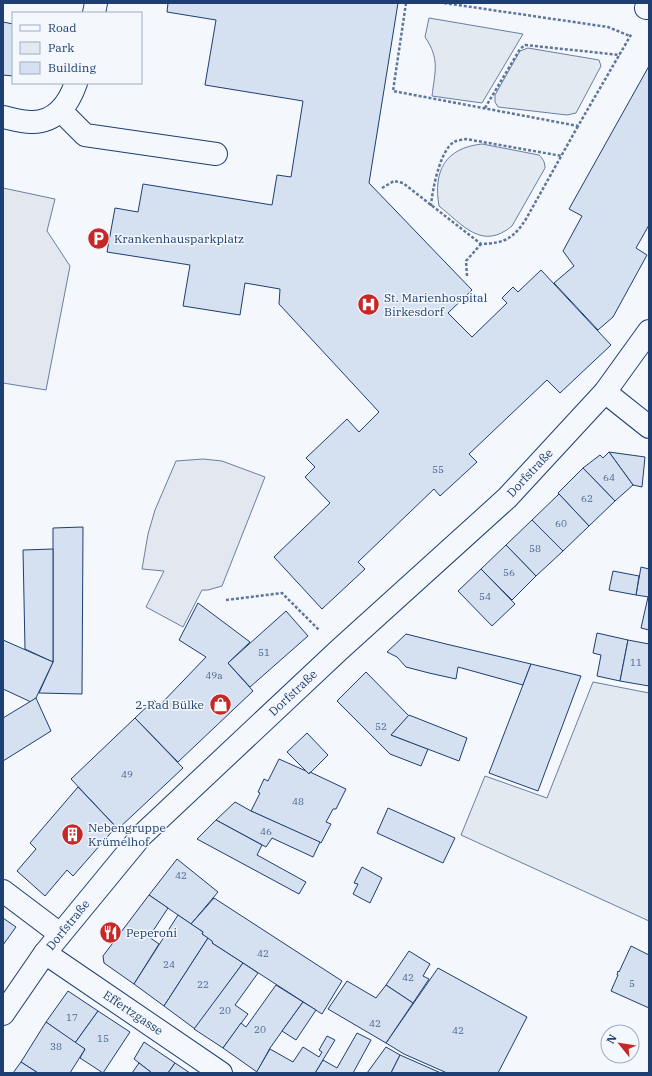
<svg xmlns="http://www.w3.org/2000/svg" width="652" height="1076" font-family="'IBM Plex Serif',serif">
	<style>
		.green { fill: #e3e9f0; stroke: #687fa3 }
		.parking { fill: #e3e8f0; stroke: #687fa3 }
		.building { fill: #d5e0f0; stroke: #1d3f73 }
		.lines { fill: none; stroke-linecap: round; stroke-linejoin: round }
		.minor-casing { stroke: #1d3f73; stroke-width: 24 }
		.path { stroke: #5e769c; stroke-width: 2.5; stroke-dasharray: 3 2; stroke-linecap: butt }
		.minor { stroke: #f4f7fb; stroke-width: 22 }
		.labels { text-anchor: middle; stroke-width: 3; stroke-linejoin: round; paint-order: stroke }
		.number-label { font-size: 10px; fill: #4b6792 }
		.poi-label { font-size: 12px; fill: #1d3f73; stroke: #f4f7fb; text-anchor: start }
		.street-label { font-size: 12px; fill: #1d3f73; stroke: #f4f7fb }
	</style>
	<rect width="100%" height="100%" fill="#f4f7fb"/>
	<g class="green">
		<path d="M429 18 523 34 482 103 432 96C435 71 440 59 425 37Z"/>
		<path d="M528 48 599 60 601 66 576 113 567 115 498 107 495 102V95L520 51Z"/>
		<path d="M482 144 539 155C543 159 545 162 545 168L512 226C482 251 463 225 439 206 433 171 445 148 482 144Z"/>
		<path d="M593 682 649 693V921L461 835 485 776 547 798Z"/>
	</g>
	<g class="parking">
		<path d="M3 188 55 199 47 231 70 266 46 390 3 383Z"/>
		<path d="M203 459 222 461 265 477 222 586 208 590H202L183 627 146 607 164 571 142 569 148 534 155 510 176 461Z"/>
	</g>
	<g class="building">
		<path d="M168 3H398L369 183 472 290 448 313 472 337 507 303 502 298 513 287 518 292 541 270 611 345 560 393 547 380 469 454 477 462 440 496 434 489 358 562 365 569 322 609 274 557 330 503 305 477 315 467 306 458 347 419 359 432 379 412 279 304 280 289 245 283 240 315 183 306 190 265 107 252 115 208 138 212 143 184 272 205 277 175 291 177 303 101 205 85 216 20 167 12Z"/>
		<path d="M3 22 13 24V76L3 75Z"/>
		<path d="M649 66V225L636 248 647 255 613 317 598 330 554 283 574 266 563 251 582 216 569 209Z"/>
		<path d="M609 452 645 457 642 487 633 485Z"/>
		<path d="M609 452 633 485 615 501 583 468 600 455 603 458Z"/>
		<path d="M583 468 615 501 589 526 558 493Z"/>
		<path d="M559 494 589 526 563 551 532 520Z"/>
		<path d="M532 520 563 551 536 576 506 545Z"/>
		<path d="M83 527 82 694 39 693 53 662V528Z"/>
		<path d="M506 545 536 576 512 600 481 569Z"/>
		<path d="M53 549V662L25 649 23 550Z"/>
		<path d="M641 567 649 569V597L636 595Z"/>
		<path d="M481 569 515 604 492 626 458 591Z"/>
		<path d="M613 571 639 576 636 595 609 590Z"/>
		<path d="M648 597H649V630L641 628Z"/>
		<path d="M198 603 250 642 228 663 253 691 178 762 135 718 154 700 159 706 206 657 179 640Z"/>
		<path d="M286 611 308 636 250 687 228 663Z"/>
		<path d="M597 633 628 640 620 681 597 676 601 655 593 653Z"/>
		<path d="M406 634 446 644 531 664 523 685 458 667 456 679 429 673 406 667 397 657 387 652Z"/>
		<path d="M3 640 53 662 36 698 31 702 3 689Z"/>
		<path d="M628 640 649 644V686L620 681Z"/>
		<path d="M531 664 581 676 538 791 489 773Z"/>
		<path d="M366 672 409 716 391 735 428 749 421 766 390 754 337 701Z"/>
		<path d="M36 698 51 731 3 761V718Z"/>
		<path d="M409 715 467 738 459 761 391 735Z"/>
		<path d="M135 718 183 768 118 829 71 779Z"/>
		<path d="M307 733 328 755 309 774 287 752Z"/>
		<path d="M279 759 306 771 309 774 310 772 346 789 336 809H333L326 822 331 824 321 843 251 811 260 793 258 792 264 779 268 781Z"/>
		<path d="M78 787 116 827 73 876 67 870 45 896 17 871 36 849 30 843Z"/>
		<path d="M235 802 251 811 320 842 313 857 272 838 266 847 216 820Z"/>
		<path d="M388 808 455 838 443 863 377 833Z"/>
		<path d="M216 820 262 845 257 855 306 882 299 894 197 839Z"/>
		<path d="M177 859 218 892 191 924 149 895Z"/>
		<path d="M362 867 382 878 370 903 353 894 358 884 354 883Z"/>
		<path d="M149 895 168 908 149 937 159 944 134 984 104 963 103 956Z"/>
		<path d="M214 898 342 981 322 1014 212 943 213 942 202 934 203 932 191 924Z"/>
		<path d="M178 915 203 932 202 934 208 938 164 1006 134 984Z"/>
		<path d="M3 918 16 927 3 945Z"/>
		<path d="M208 938 213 942 212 943 243 963 195 1029 164 1006Z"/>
		<path d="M631 946 649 955V1008L611 991 618 975H617L618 971 619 972Z"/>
		<path d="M409 951 430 964 423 976 429 979 413 1003 386 985Z"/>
		<path d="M243 963 258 973 235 1005 248 1014 223 1048 194 1029Z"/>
		<path d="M438 968 527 1017 498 1073H447L404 1054 386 1043Z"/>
		<path d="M347 981 376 998 386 985 413 1003 386 1043 328 1009Z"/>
		<path d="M276 985 303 1002 270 1048 257 1072 223 1048 241 1023 246 1027Z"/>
		<path d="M68 991 98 1011 75 1043 46 1022Z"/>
		<path d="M303 1002 316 1010 296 1040 282 1031Z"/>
		<path d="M98 1011 130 1032 103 1073 80 1058 85 1049 75 1043Z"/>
		<path d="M46 1022 85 1049 70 1073H38L21 1062Z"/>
		<path d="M357 1033 371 1040 353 1073H315L323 1060 337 1068Z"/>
		<path d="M327 1036 335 1040 315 1073H256L270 1049 293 1062 303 1047 319 1057 322 1052 319 1050Z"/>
		<path d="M144 1042 175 1063 168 1073H152L134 1059Z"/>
		<path d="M386 1047 400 1055 391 1073H367Z"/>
		<path d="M400 1055 441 1073H391Z"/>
		<path d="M21 1062 38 1073H13Z"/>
		<path d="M139 1063 152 1073H132Z"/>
		<path d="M175 1063 190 1073H168Z"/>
	</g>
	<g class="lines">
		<defs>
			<g id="minor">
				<path d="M646 8 649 4"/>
				<path d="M94 13 96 3"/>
				<path d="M61 111 85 135 216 154"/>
				<path d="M3 117C12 119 22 122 31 122 56 123 69 103 76 83"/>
				<path d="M605 392 649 427"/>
				<path d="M3 891 60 934"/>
				<path d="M45 953 221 1073"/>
				<path d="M3 1014 45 953 142 835 339 650 507 498 605 392 649 331"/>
			</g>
		</defs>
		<use href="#minor" class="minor-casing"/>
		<g class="path">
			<path d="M406 3 393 91 578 126 632 33"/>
			<path d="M444 3 608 27 630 36"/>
			<path d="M485 108 520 49 525 45 620 55"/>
			<path d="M382 188 394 181 403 183 481 244C505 243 513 239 526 219L578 126"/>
			<path d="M431 206C432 191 440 150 454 142 457 140 462 140 466 139L562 156"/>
			<path d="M467 276 466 261 481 244"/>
			<path d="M226 600 282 593 319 630"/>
		</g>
		<use href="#minor" class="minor"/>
	</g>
	<defs>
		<symbol id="parking-disc" viewBox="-11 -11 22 22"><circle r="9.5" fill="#c62828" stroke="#f4f7fb"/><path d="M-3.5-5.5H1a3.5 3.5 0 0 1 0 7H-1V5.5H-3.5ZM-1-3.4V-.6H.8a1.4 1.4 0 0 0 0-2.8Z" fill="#fff"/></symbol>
		<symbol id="hospital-disc" viewBox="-11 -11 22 22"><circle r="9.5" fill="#c62828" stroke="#f4f7fb"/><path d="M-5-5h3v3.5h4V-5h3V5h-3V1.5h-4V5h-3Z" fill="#fff"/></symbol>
		<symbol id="shop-disc" viewBox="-11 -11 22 22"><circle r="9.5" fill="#c62828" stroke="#f4f7fb"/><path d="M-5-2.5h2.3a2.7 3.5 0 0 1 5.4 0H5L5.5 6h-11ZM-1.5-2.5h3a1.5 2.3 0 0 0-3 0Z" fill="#fff"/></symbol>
		<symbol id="building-disc" viewBox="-11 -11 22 22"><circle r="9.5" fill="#c62828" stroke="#f4f7fb"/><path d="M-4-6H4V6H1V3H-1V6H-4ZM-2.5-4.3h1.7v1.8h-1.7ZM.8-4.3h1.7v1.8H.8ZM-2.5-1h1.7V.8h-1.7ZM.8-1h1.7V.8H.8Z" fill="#fff"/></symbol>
		<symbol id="restaurant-disc" viewBox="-11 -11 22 22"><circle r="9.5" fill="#c62828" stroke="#f4f7fb"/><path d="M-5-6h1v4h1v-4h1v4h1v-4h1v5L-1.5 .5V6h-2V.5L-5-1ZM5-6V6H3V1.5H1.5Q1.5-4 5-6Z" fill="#fff"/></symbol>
	</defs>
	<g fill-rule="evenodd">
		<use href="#parking-disc" x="86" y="226" width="25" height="25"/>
		<use href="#hospital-disc" x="356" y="292" width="25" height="25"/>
		<use href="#shop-disc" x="208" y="692" width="25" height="25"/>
		<use href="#building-disc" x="60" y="822" width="25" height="25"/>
		<use href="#restaurant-disc" x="98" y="920" width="25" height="25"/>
	</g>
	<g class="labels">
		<g class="number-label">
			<text x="438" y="473">55</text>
			<text x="609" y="481">64</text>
			<text x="587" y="502">62</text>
			<text x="561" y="527">60</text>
			<text x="535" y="552">58</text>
			<text x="509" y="576">56</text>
			<text x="485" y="600">54</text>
			<text x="264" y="656">51</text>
			<text x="636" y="666">11</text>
			<text x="214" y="679">49a</text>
			<text x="381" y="730">52</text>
			<text x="127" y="778">49</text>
			<text x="298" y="805">48</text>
			<text x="266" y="835">46</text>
			<text x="181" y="879">42</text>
			<text x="263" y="957">42</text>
			<text x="169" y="968">24</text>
			<text x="408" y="981">42</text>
			<text x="632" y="987">5</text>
			<text x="203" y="988">22</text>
			<text x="225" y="1014">20</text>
			<text x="72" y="1021">17</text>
			<text x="375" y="1027">42</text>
			<text x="260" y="1033">20</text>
			<text x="458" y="1034">42</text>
			<text x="103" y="1042">15</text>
			<text x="56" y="1050">38</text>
		</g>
		<g class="poi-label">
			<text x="114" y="243">Krankenhausparkplatz</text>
			<text x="384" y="302">St. Marienhospital<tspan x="384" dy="14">Birkesdorf</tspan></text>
			<text x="204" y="709" text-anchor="end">2-Rad Bülke</text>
			<text x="88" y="832">Nebengruppe<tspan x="88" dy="14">Krümelhof</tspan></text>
			<text x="126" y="937">Peperoni</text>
		</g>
		<g class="street-label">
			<text transform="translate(530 473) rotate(-47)" y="4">Dorfstraße</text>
			<text transform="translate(293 693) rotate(-43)" y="4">Dorfstraße</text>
			<text transform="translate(68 925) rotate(-51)" y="4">Dorfstraße</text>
			<text transform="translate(133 1013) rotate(34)" y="4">Effertzgasse</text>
		</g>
	</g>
	<rect width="652" height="1076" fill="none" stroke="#1d3f73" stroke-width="8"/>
	<rect x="12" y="12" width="130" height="72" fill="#f4f7fb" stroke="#9eadc5"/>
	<rect x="20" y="25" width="20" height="6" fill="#f4f7fb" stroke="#9eadc5"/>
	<text x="48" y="32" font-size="12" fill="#1d3f73">Road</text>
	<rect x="20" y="42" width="20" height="12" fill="#e3e9f0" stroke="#9eadc5"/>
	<text x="48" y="52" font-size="12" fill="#1d3f73">Park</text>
	<rect x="20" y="62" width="20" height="12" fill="#d5e0f0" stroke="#9eadc5"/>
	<text x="48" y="72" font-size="12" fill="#1d3f73">Building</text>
	<g transform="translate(620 1044) rotate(300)"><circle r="19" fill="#f4f7fb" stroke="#9eadc5"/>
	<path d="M0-3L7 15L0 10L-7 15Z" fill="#c62828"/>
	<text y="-6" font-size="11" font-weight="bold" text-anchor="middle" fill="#1d3f73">N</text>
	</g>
</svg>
